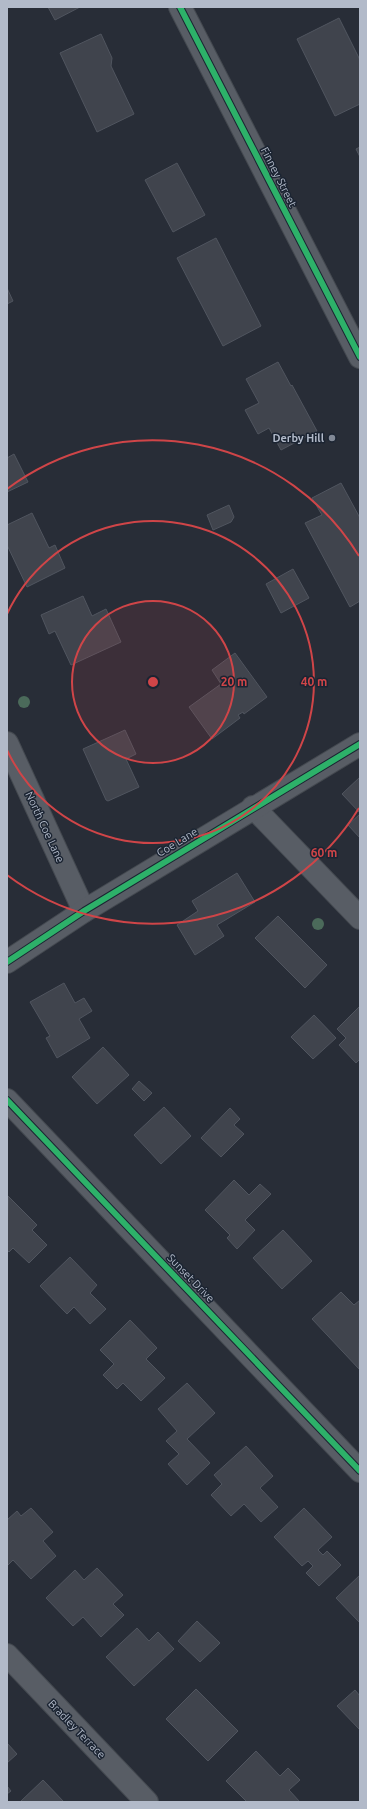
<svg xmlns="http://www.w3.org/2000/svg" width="367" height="1809" font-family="Ubuntu,sans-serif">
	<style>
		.building { fill: #40444d; stroke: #50555f }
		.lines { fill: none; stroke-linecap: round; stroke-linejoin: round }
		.street-casing { stroke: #444950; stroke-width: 24 }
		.street { stroke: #585d65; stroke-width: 22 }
		.cycleway-casing { stroke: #1b2432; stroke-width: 8 }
		.cycleway { stroke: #2db169; stroke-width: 6 }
		.tree { fill: #4b6a5a }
		.ring { fill: none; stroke: #cf4548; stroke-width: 2 }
		.poi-dot { fill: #828996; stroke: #1b2432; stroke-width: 1.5 }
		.labels { text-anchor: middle; stroke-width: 3; stroke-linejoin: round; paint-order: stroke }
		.street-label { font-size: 11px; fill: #b2bac9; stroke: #1b2432 }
		.poi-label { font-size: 11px; font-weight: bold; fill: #b2bac9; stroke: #1b2432; text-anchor: end }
		.centre { fill: #cf4548; stroke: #1b2432; stroke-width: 2 }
		.ring-label { font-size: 12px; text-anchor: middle; font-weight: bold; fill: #cf4548; stroke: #1b2432; stroke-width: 3; stroke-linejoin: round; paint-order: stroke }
	</style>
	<rect width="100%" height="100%" fill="#282d37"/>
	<g class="building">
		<path d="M48 7H80L55 20Z"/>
		<path d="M339 18 360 60V104L335 116 297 39Z"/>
		<path d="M101 34 112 58 111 66 134 114 97 132 60 53Z"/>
		<path d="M360 147V157L356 149Z"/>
		<path d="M177 163 205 215 173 232 145 180Z"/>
		<path d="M216 238 261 326 223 346 177 258Z"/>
		<path d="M7 288 13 301 7 304Z"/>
		<path d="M278 362 291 386 292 385 317 431 281 450 269 428 258 434 245 410 259 403 246 379Z"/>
		<path d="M14 454 28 482 7 492V458Z"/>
		<path d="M341 483 360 518V601L350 607 305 523 322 515 312 498Z"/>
		<path d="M229 505 234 517 231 522 213 530 207 515Z"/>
		<path d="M32 513 49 548 55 545 65 568 27 587 7 545V525Z"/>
		<path d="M293 569 309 598 281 613 266 584Z"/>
		<path d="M83 596 92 616 106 609 121 642 71 665 55 631 49 634 41 615Z"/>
		<path d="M235 653 267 697 244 714 243 712 238 715 240 718 212 739 189 707 221 684 212 670Z"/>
		<path d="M125 730 136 754 126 759 139 787 108 801 106 800 83 749Z"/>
		<path d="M360 777V813L342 794Z"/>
		<path d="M360 814V838L348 825Z"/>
		<path d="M237 873 255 902 217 925 224 936 195 955 177 925 198 911 192 901Z"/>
		<path d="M278 916 327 965 305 988 255 938Z"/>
		<path d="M64 983 75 1003 84 998 92 1011 79 1019 90 1038 57 1058 46 1038 50 1036 30 1002Z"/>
		<path d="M360 1006V1059L356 1063 339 1045 346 1038 337 1029Z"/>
		<path d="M314 1015 336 1038 313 1059 291 1037Z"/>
		<path d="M103 1047 129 1075 97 1104 72 1077Z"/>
		<path d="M139 1081 152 1093 144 1101 132 1089Z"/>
		<path d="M164 1107 191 1136 161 1164 134 1135Z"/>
		<path d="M230 1108 240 1119 234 1125 244 1134 221 1157 201 1138Z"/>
		<path d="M234 1180 249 1195 260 1184 271 1194 245 1220 255 1230 237 1249 227 1238 230 1235 205 1210Z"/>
		<path d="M8 1196 37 1225 32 1230 47 1245 29 1263 13 1248 9 1252 7 1250Z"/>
		<path d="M283 1230 312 1261 282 1289 253 1258Z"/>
		<path d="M70 1257 97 1285 90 1293 106 1309 90 1324 74 1307 67 1314 40 1286Z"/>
		<path d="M341 1292 354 1305 360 1300 359 1369 312 1319Z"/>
		<path d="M130 1320 157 1348 146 1359 165 1378 141 1401 123 1383 117 1389 103 1375 114 1364 100 1350Z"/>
		<path d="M187 1383 215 1413 187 1439 210 1463 187 1485 168 1464 179 1454 166 1441 177 1431 158 1409Z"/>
		<path d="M246 1446 273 1476 260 1488 278 1507 261 1522 244 1504 231 1516 211 1495 222 1484 214 1475Z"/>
		<path d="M31 1508 53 1532 43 1541 56 1556 31 1579 13 1560 7 1566V1520L17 1511 21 1516Z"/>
		<path d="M304 1508 332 1537 318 1550 323 1555 327 1551 341 1565 319 1586 306 1573 313 1566 308 1561 302 1566 274 1537Z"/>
		<path d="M97 1568 123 1595 113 1604 124 1615 101 1637 83 1617 73 1626 46 1598 75 1570 84 1580Z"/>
		<path d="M360 1575V1623L336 1598Z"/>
		<path d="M197 1621 220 1643 200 1662 178 1641Z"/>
		<path d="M137 1628 149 1641 158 1632 174 1649 134 1686 106 1657Z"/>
		<path d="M196 1689 238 1731 208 1761 166 1719Z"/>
		<path d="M355 1690 360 1696V1730L337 1706Z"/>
		<path d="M7 1743 17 1754 7 1763Z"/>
		<path d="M256 1751 280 1776 288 1768 300 1780 289 1790 300 1802H247L226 1781Z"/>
		<path d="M43 1780 64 1802H20Z"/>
		<path d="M7 1786 11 1791 7 1794Z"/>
	</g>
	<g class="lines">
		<defs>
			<g id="street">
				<path d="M180 7 360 357"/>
				<path d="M7 743 84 911"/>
				<path d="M253 807 360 918"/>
				<path d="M7 962 84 911 360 744"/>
				<path d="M7 1100 360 1471"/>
				<path d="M7 1655 147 1802"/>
			</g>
		</defs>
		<use href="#street" class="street-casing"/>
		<use href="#street" class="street"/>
		<defs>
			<g id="cycleway">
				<path d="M180 7 360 357"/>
				<path d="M7 962 84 911 360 744"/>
				<path d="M7 1100 360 1471"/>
			</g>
		</defs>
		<use href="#cycleway" class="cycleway-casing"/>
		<use href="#cycleway" class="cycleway"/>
	</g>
	<g class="tree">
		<circle cx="24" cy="702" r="6"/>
		<circle cx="318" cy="924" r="6"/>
	</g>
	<circle cx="153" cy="682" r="81" fill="#cf4548" fill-opacity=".12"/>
	<g class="ring">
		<circle cx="153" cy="682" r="81"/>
		<path d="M7 614A161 161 0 1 1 7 750"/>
		<path d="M359 808A242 242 0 0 1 7 875M7 489A242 242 0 0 1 359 556"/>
	</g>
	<circle class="poi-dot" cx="332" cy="438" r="4"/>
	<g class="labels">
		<g class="street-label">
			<text transform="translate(279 177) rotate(63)" y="4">Finney Street</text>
			<text transform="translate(45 827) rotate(65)" y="4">North Coe Lane</text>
			<text transform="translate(177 842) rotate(-31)" y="4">Coe Lane</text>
			<text transform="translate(191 1278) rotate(46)" y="4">Sunset Drive</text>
			<text transform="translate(77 1729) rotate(46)" y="4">Bradley Terrace</text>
		</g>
		<g class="poi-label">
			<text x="324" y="442">Derby Hill</text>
		</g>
	</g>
	<circle cx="153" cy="682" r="6" class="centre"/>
	<g class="ring-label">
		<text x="234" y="686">20 m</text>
		<text x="314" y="686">40 m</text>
		<text x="324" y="857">60 m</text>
	</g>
	<rect width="367" height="1809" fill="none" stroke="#b2bac9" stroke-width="16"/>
</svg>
